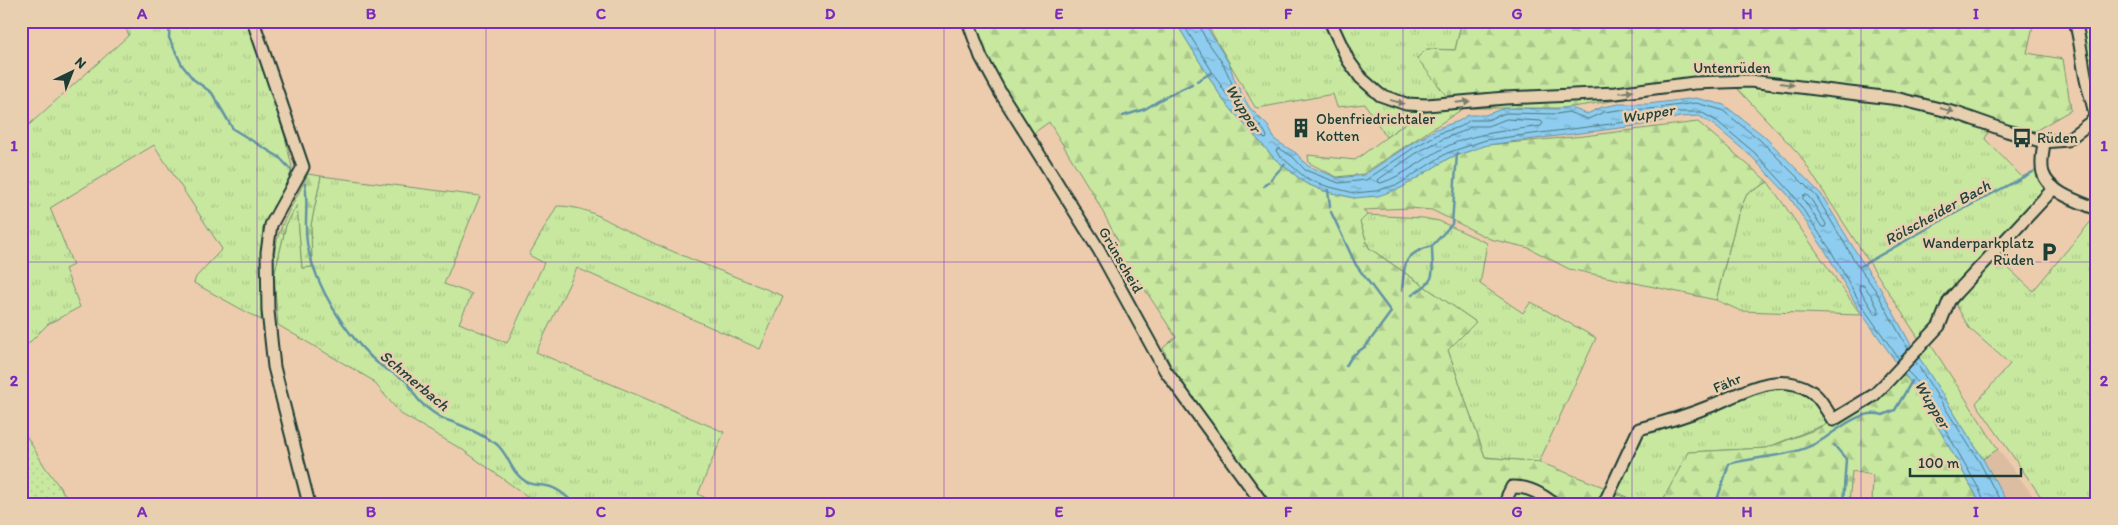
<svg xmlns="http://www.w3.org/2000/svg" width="2118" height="525" font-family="Itim,sans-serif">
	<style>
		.built { fill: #ddbda2 }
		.grass { fill: url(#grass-tufts); stroke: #74926a }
		.forest { fill: url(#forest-firs); stroke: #74926a }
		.park { fill: url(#park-dots); stroke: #74926a }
		.water { fill: url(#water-ripples); stroke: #6293a4 }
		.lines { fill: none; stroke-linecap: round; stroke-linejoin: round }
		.shore { stroke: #4b777f; stroke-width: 1 }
		.stream { stroke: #6293a4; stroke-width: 2.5 }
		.minor-casing { stroke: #1f3d34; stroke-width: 15 }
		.minor { stroke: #e8cfb0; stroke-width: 11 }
		.oneway { fill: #797f6c }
		.grid { fill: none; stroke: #7b2cbf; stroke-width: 1; stroke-opacity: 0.55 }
		.labels { text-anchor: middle; stroke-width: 5; stroke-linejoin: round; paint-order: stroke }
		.street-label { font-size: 15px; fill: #1f3d34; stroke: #e8cfb0 }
		.poi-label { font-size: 15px; fill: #1f3d34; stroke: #e8cfb0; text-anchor: start }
		.water-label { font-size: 16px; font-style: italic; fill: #25443d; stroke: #e8cfb0 }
		.neatline { fill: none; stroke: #7b2cbf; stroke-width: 2 }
		.grid-label { font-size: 16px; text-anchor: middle; font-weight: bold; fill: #7b2cbf }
	</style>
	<defs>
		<pattern id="grass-tufts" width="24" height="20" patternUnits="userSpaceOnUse" patternTransform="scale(1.25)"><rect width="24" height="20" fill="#c8e8a0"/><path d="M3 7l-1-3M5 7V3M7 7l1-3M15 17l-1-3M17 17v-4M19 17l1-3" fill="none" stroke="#abc88a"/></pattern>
		<pattern id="forest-firs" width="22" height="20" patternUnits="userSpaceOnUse" patternTransform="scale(1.25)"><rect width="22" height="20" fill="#c8e8a0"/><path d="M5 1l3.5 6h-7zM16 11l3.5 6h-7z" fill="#abc88a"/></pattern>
		<pattern id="park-dots" width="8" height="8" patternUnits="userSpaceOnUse" patternTransform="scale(1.25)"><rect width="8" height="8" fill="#c8e8a0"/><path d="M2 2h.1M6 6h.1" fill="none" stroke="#abc88a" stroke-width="1.8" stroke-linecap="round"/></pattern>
		<pattern id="water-ripples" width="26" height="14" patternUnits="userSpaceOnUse" patternTransform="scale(1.25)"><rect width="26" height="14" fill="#8ecdef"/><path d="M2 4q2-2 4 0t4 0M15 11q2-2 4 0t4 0" fill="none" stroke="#73a8c2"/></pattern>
	</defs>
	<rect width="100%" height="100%" fill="#edccae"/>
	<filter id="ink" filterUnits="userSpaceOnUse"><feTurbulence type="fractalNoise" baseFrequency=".02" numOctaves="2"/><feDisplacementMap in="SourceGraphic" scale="10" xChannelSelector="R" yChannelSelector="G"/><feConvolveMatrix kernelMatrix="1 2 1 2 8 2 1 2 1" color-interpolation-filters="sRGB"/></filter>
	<g filter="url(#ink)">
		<path class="built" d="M1998 449 2039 504H2008L1983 459Z"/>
		<g class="grass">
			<path d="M122 21H249L285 137 292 167 286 190 263 227 261 320 194 283 196 277 222 249 154 145 50 208 73 265 65 269 80 307 48 324 21 351V132L129 35Z"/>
			<path d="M1205 21H1462L1455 50 1428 49 1451 102 1415 117 1386 137 1365 104 1337 107 1333 94 1258 108 1255 107Z"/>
			<path d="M2080 21H2097V60L2085 57Z"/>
			<path d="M1732 83 1899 102 1990 128 1985 139 2023 178 2038 168 2047 190 1919 339 1799 154Z"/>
			<path d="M321 176 480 196 444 284 472 294 459 323 507 343 544 263 529 255 557 206C590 206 609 223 638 236 685 258 735 276 783 296L760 349 577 268 536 352 724 432 698 494 717 504H538L463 450 401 414 372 380 278 325 274 276 286 225 297 204 302 268 312 267 311 225Z"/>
			<path d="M1768 182 1861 315 1741 311 1716 300 1738 214 1747 194Z"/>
			<path d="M1367 215 1423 218 1439 221 1487 243 1480 284 1523 313 1531 302 1596 338 1539 462 1485 457 1448 350 1476 322 1369 248 1360 222Z"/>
			<path d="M2093 219 2097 220V504H2046L1976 403 2010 364 1969 328 1954 301 1996 257 2033 291Z"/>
			<path d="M1931 345 1998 449 1983 459 1918 356Z"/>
			<path d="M1775 384 1805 391 1833 421 1766 448 1689 452 1661 504H1639L1614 490 1642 431Z"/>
		</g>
		<g class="forest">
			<path d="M973 21H1175L1223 100 1274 158 1305 183 1324 191 1354 198 1401 188 1449 158 1487 145 1584 136 1698 122 1768 182 1747 194 1738 214 1716 300 1569 269 1529 248 1490 239 1432 210 1410 208 1363 210 1367 215 1360 222 1369 248 1476 322 1448 350 1485 457 1539 462 1606 488 1637 504H1267L1180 387 1163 348 1176 337 1138 279H1118L1103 249 1118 241 1096 199 1049 122 1031 135 983 57Z"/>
			<path d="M1462 21H2034L2027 53 2063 59 2071 110 2035 131 1769 80 1697 88 1565 108H1464L1363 174 1337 177 1309 163 1308 155 1355 160 1414 117 1451 102 1417 58 1427 49 1455 50Z"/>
			<path d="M308 174 321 176 311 225 312 267 302 268 297 205 286 225 274 276C271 231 291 212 308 174Z"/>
			<path d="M1903 375 1910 381 1924 402 1981 504H1872L1873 475 1852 471 1849 504H1661L1688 452 1766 448 1817 429 1868 403 1871 406Z"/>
		</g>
		<path class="park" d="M21 427 45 467 72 504H21Z"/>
		<path class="water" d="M1175 21H1203L1230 65 1234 79 1249 107 1268 126 1275 140 1296 153 1308 166 1338 178 1364 175 1412 143 1438 128 1459 121 1468 115H1485L1505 108 1557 109 1569 107 1587 114 1602 107 1619 104H1648L1696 98 1724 105 1764 136 1821 194 1861 260 1880 288 1910 343 1983 459 2008 504H1981L1924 402 1858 308 1826 252 1788 195 1752 157 1715 126 1699 116 1680 117 1643 125 1487 145 1449 158 1401 188 1378 196 1354 198 1324 191 1305 183 1274 158 1223 100Z"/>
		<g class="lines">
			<g class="shore">
				<path d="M1181 21 1228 97 1263 138 1266 139 1267 136C1262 125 1251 119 1245 109 1236 95 1231 80 1224 66 1217 52 1201 38 1199 21"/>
				<path d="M1507 119 1541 121 1543 123 1541 126C1509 131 1474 132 1444 148 1423 159 1405 175 1381 183L1378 182 1379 179 1418 152 1443 139 1464 131 1472 126H1487Z"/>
				<path d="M1804 195H1807L1812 201 1826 224 1825 227H1822L1803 199Z"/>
				<path d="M1860 285H1863L1871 295 1879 311 1878 314H1875L1859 288Z"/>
				<path d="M1899 359 1862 306 1830 249 1791 192 1755 153 1718 122 1701 112H1679L1642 120 1486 140 1447 153 1399 184 1376 191 1354 193 1326 186 1307 179 1278 154 1276 150 1279 148 1293 157 1305 170 1339 183 1366 180 1415 147 1440 133 1462 126 1470 120H1486L1506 113 1557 114 1568 112 1588 119 1604 112 1619 110 1649 109 1696 103 1722 110 1760 140 1817 197 1856 263 1876 291 1908 349"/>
				<path d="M1915 361 1979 461 2002 504"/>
				<path d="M1907 371 1914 378 1928 399 1979 489 1985 504"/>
			</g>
			<g class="stream">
				<path d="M170 21 169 38 182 65 193 79 212 93 233 129 279 157 294 173"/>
				<path d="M2091 47 2094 21"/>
				<path d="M1197 81 1211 73"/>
				<path d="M1123 116 1145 109 1165 97 1192 84"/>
				<path d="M1271 179 1285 164"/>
				<path d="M305 184C309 206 303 227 308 248 317 288 343 330 373 359 384 370 396 373 407 382 411 387 413 393 417 398 423 406 432 412 440 417 446 421 452 421 458 424 471 429 483 436 495 443 509 453 509 471 525 481 531 486 539 484 547 486 558 488 567 497 575 504"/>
				<path d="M1264 186 1268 182"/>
				<path d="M1328 190 1330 206"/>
				<path d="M1331 212 1356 265 1391 312 1366 346 1352 356 1346 366"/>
				<path d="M1861 266 1937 223 2033 172"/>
				<path d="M1402 290C1405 262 1403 254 1432 246"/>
				<path d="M1412 295C1439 279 1432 274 1432 246L1452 224 1457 153"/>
				<path d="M1834 445 1846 459 1843 504"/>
				<path d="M1713 504 1718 497 1729 464C1761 455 1796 458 1825 438 1841 427 1862 409 1883 415L1895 410 1912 381"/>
			</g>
			<defs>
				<g id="minor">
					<path d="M253 21 303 167 271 225 267 252 268 311 274 367 309 504"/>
					<path d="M968 21 981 57 1000 92 1099 250 1165 370 1263 504"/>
					<path d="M1330 21 1348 60 1361 78 1380 95 1406 104 1427 105 1505 98 1616 93 1694 83 1750 81 1899 99 1956 113 2007 131 2044 142 2067 140 2095 119C2095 107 2090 96 2087 84 2082 63 2081 42 2075 21"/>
					<path d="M2044 142C2043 152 2040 164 2043 173 2049 193 2080 202 2097 209"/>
					<path d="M1506 504 1508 495 1512 487C1527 486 1543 495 1554 504"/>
					<path d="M1604 504 1639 429C1662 423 1686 416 1708 407 1739 395 1776 370 1809 390 1820 396 1826 410 1833 420L1874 395 1886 383 1939 326 1949 301 1956 293 2054 188"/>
				</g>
			</defs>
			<use href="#minor" class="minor-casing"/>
			<use href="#minor" class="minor"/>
		</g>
		<defs><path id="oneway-solid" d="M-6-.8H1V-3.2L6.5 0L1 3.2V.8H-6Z" transform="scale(1.25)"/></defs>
		<g class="oneway">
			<use href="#oneway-solid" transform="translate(1787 84) rotate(8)"/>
			<use href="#oneway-solid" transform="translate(1626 92) rotate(-7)"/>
			<use href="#oneway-solid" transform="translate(1397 102) rotate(15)"/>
			<use href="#oneway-solid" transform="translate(1463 102) rotate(-6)"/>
			<use href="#oneway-solid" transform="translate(1947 110) rotate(16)"/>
		</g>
	</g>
	<path class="grid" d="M257 21V504M486 21V504M715 21V504M944 21V504M1174 21V504M1403 21V504M1632 21V504M1861 21V504M21 262H2097"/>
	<defs>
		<symbol id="building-bare" viewBox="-9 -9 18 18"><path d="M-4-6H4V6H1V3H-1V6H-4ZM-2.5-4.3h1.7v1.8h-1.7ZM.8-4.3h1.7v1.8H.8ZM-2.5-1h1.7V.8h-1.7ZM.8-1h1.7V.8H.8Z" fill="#1f3d34" stroke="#e8cfb0" stroke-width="2.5" paint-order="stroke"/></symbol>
		<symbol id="bus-bare" viewBox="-9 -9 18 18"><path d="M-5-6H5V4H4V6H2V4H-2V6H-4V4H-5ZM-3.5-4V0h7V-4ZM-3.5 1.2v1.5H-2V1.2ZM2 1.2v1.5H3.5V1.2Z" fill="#1f3d34" stroke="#e8cfb0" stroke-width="2.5" paint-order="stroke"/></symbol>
		<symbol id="parking-bare" viewBox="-9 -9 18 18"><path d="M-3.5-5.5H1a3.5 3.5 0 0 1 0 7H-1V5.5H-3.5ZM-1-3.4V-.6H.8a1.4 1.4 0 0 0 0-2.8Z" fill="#1f3d34" stroke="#e8cfb0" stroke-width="2.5" paint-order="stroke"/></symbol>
	</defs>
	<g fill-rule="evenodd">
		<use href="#building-bare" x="1287" y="114" width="28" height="28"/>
		<use href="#bus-bare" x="2008" y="124" width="28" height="28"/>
		<use href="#parking-bare" x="2035" y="238" width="28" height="28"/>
	</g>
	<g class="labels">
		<g class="street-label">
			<text x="1732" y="73">Untenrüden</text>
			<text transform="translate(1121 260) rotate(60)" y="5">Grünscheid</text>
			<text transform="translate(1727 383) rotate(-23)" y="5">Fähr</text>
		</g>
		<g class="poi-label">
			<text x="1316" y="124">Obenfriedrichtaler<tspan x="1316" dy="17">Kotten</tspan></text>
			<text x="2037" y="143">Rüden</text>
			<text x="2034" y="248" text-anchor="end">Wanderparkplatz<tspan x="2034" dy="17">Rüden</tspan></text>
		</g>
		<g class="water-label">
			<text transform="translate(1244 108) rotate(59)" y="6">Wupper</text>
			<text transform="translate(1648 113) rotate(-9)" y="6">Wupper</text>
			<text transform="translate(1937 212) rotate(-29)" y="6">Rölscheider Bach</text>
			<text transform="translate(415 380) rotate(40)" y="6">Schmerbach</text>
			<text transform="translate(1933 404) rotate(59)" y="6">Wupper</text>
		</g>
	</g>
	<rect width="2118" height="525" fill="none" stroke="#e8cfb0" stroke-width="55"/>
	<g transform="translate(72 72) rotate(43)" stroke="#e8cfb0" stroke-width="4" paint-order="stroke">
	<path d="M0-4L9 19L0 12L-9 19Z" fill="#1f3d34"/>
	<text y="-8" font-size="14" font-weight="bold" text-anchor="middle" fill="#1f3d34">N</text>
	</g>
	<path d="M1910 468v8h111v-8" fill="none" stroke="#1f3d34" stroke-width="2.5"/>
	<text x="1918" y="468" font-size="15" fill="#1f3d34" stroke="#e8cfb0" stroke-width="4" paint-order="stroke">100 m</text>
	<rect x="28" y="28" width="2062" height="470" class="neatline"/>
	<g class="grid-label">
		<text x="142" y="19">A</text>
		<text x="371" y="19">B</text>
		<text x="601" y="19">C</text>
		<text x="830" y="19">D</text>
		<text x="1059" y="19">E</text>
		<text x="1288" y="19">F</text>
		<text x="1517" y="19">G</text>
		<text x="1747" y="19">H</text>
		<text x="1976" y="19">I</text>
		<text x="14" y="151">1</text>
		<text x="2104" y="151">1</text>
		<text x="14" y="386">2</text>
		<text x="2104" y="386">2</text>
		<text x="142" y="517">A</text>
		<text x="371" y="517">B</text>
		<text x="601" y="517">C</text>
		<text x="830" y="517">D</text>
		<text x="1059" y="517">E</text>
		<text x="1288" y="517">F</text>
		<text x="1517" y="517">G</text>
		<text x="1747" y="517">H</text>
		<text x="1976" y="517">I</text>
	</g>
</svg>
